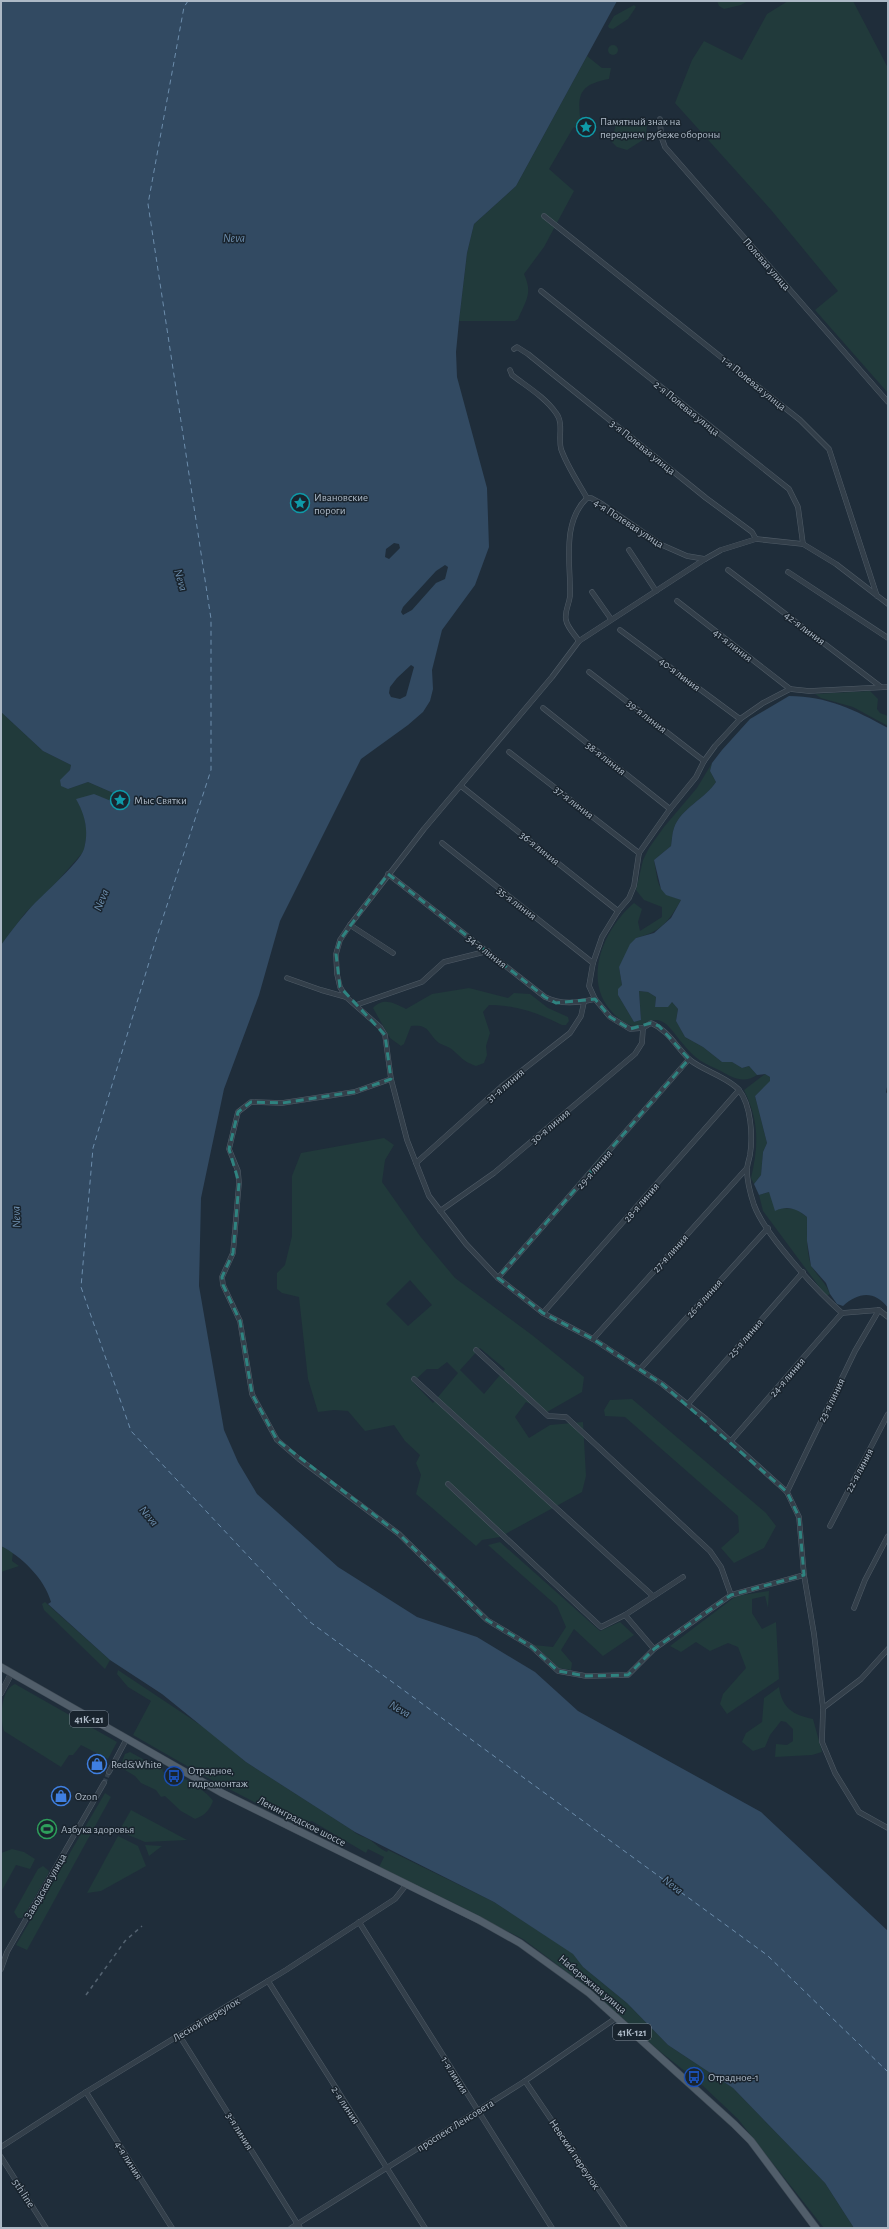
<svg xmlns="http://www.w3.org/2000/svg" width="889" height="2229" font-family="'Alegreya Sans',sans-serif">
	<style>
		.green { fill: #213a3b; fill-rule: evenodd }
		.water { fill: #324a62; fill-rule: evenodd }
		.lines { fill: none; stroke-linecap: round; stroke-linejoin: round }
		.ferry { stroke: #6c8dac; stroke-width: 1; stroke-dasharray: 5 4; stroke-linecap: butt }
		.minor-tunnel { stroke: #34424f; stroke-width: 4.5; stroke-dasharray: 4.5 2; stroke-linecap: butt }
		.minor-casing { stroke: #505c67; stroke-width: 5.5 }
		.tertiary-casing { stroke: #505c67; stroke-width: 6 }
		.primary-casing { stroke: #3c4853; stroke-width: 8 }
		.minor { stroke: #333f4a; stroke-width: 4.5 }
		.tertiary { stroke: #333f4a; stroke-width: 5.5 }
		.primary { stroke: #515e6a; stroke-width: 7 }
		.rail { stroke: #546371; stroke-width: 1.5; stroke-dasharray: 4 4; stroke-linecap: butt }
		.marked { fill: none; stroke: #2f8380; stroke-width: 3; stroke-dasharray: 8 5; stroke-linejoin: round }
		.labels { text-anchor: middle; stroke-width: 3; stroke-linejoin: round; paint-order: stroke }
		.shield { fill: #19242e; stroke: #818c98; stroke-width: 1 }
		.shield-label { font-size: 10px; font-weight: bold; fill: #adb9c6 }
		.poi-label { font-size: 11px; fill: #adb9c6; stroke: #19242e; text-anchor: start }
		.street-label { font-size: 11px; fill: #adb9c6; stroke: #19242e }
		.water-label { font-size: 12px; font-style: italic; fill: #6c8dac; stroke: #19242e }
	</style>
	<rect width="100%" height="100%" fill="#1f2d3a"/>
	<g class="green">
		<path d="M717 1H748L741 5 724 9 719 6Z"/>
		<path d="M788 1H853L888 68V393L815 310 838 291 772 211 675 103 692 60 704 41 742 60 767 14Z"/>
		<path d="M634 5 636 7 628 19 613 29 609 28 608 26 614 16Z"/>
		<circle cx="613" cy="50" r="5"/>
		<path d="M587 56 602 68H611L609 79C578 85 577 95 581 124L573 128 549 169 574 191 544 247 524 274C533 294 526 300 518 319L515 321H459L467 253 474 224 516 186Z"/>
		<path d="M627 118 636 123 647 122 646 138 627 150 617 147 611 141 616 125Z"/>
		<path d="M870 691 878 699 877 709 880 713 888 716V726L853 707 821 698 815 694Z"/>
		<path d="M1 712 43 751 71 765 70 770 61 780 68 789 88 782 127 799 121 805 111 799 84 815 87 832 84 851 55 884 26 912 1 945Z"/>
		<path d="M712 763 710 771 716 782C705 799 681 808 674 828 672 833 672 840 671 846L654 860C659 885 655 891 681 900 669 921 661 932 636 938L619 967 622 985 618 995 634 1022 641 1020 639 991 648 992 656 997 655 1007 672 1002 678 1009 676 1021 685 1037 703 1047 722 1062H732L742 1068 749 1066 757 1075C744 1084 733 1078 721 1071 704 1063 696 1060 684 1045 678 1039 673 1030 666 1024 651 1012 644 1031 630 1025 623 1023 617 1017 613 1013 581 981 604 928 634 903L642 909 638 922 640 931 662 917V907L644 900 636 890 643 860 649 848 664 827 697 788Z"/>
		<path d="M469 988 508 998 514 993 530 994 548 1008 568 1017 569 1021 566 1025H562C538 1013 516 1005 489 1005L483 1012 490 1033 486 1046 487 1055 484 1063 476 1066C460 1060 462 1057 450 1048 447 1046 442 1045 439 1043 427 1033 430 1024 411 1026L404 1044 401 1046 390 1038 373 1008C384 997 393 1003 406 1009L432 994Z"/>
		<path d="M765 1074 770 1077 771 1081 755 1096 767 1143 763 1152 761 1175 754 1184 751 1178C759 1145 759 1121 744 1090Z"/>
		<path d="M384 1138 394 1145 385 1160 382 1182 420 1236 455 1278 532 1335 584 1377 582 1392 547 1412 526 1402 515 1417 529 1438 550 1425 583 1422 586 1476 582 1492 500 1537 482 1540 476 1546 416 1494 421 1475 416 1463 420 1455 405 1441 394 1425 365 1431 348 1411 334 1410 318 1412 308 1379 299 1297 282 1293 277 1289V1273L285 1265 292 1236V1176L301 1153ZM410 1280 432 1305 408 1326 386 1304ZM480 1348 505 1369 484 1394 460 1370ZM447 1362 458 1373 433 1403 413 1382 427 1369H438Z"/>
		<path d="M769 1192 772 1199 781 1208 796 1209 807 1217C807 1232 806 1250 811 1265 815 1274 825 1281 830 1294L826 1296 763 1211 759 1195Z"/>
		<path d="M632 1399 766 1513 776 1526 764 1548 734 1563 721 1548 739 1532 738 1516 625 1417 605 1416 604 1410 610 1400Z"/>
		<path d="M500 1542 600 1631 620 1622 634 1635 603 1656 574 1629 561 1650 572 1663 571 1670 558 1668 534 1645 553 1647 566 1627 557 1606 488 1545Z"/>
		<path d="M1 1546 13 1552 12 1561 19 1566 1 1572Z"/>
		<path d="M769 1591 768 1608 765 1596 752 1599V1613L762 1629 776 1622 779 1679 727 1714 720 1704 723 1694 746 1668 738 1647 728 1643 710 1651 696 1642 681 1652 670 1646 736 1596Z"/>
		<path d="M45 1602 110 1660 105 1669 44 1610 42 1604Z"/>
		<path d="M118 1670 208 1730 246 1762 352 1830C358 1836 363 1836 370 1840 376 1844 380 1849 387 1852L388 1850 494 1902 574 1954 583 1967 627 2003 668 2045 733 2088 825 2183 854 2228H824L738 2119 701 2084 657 2049 591 1990 523 1939 379 1867 384 1857 368 1849 366 1853 312 1821 296 1824 206 1777 133 1735 151 1701 128 1687 117 1674Z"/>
		<path d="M15 1684 117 1742 108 1759 81 1745 73 1755H69L61 1767 4 1731C0 1719 0 1690 15 1684Z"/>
		<path d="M779 1687C782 1708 793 1715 813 1719L822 1752 812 1755 775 1757 776 1744 787 1745 793 1741V1729L786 1722 781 1721 770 1735 765 1747 753 1751 742 1742 746 1733 762 1722 764 1698Z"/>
		<path d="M130 1752 152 1764 162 1766 163 1772C172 1780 178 1776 187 1780 192 1782 211 1796 213 1801 209 1811 205 1815 195 1819L181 1811 165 1796 161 1797 156 1790 141 1783 135 1776 120 1767 125 1754Z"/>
		<path d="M105 1793 111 1797 27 1950 16 1945Z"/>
		<path d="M131 1810 187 1840 145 1842 119 1831Z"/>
		<path d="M118 1836 138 1846 146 1866 101 1891 87 1893Z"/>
		<path d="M145 1845 162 1846 149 1856Z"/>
		<path d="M12 1849 24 1852 35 1859 30 1869 16 1865 1 1892V1853Z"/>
		<path d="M43 1866 49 1871 48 1874 24 1916 22 1918H18L14 1912 38 1869Z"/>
	</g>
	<g class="water">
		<path d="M1 1H617L516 186 474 224 467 253 459 321 456 352 457 377 487 488 489 547 475 585 442 630 432 670 433 689 430 701 423 712 408 725 361 759 280 921 259 995 224 1089 201 1198 199 1286 224 1430 238 1462 257 1494 338 1567 417 1617 477 1637 535 1672 578 1711 761 1812 888 1931V2228H854L825 2183 733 2088 668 2045 627 2003 583 1967 573 1954 494 1902 355 1832 246 1762 162 1694 110 1660 48 1604 51 1602C45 1579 21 1556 1 1546V945C9 934 17 923 26 913 37 899 80 863 84 849 89 830 85 815 76 799L94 794 121 805 127 799 88 782 68 789 61 786 60 780 70 770 71 765 43 751 1 712ZM394 543 399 544 400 548 389 559 385 557 386 549ZM445 565 448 567 445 579 436 583 412 610 403 615 401 612 403 607 436 571ZM411 665 414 667 406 696 400 699 391 697 389 693 390 687 397 678Z"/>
		<path d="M789 696C827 696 855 710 888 728V1082L886 1092 888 1095V1308C875 1290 858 1292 843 1306L837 1304 830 1294 826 1283 811 1266 807 1241V1217C797 1209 788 1205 775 1211L769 1192 759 1195 754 1184 761 1175 763 1152 767 1143 755 1096 770 1081V1077L765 1074 757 1075 749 1066 742 1068 732 1062H722L703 1047 685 1037 676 1021 678 1009 672 1002 668 1007H655L656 997 648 992 639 991 641 1020 634 1022 618 995V989L622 985 619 967 630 944 636 938 654 933 671 918 681 900 666 895 661 889 654 860 671 846C672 840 672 833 674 828 681 808 705 799 716 782L710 771 712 763 722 750 750 719Z"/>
	</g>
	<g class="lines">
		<path class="ferry" d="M188 1 184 7 148 204 211 619V770L157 936 93 1148 81 1287 131 1431 310 1622 767 1955 888 2072"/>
		<path class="minor-tunnel" d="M104 1783 109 1772"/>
		<defs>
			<g id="minor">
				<path d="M660 119 661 136 665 147 888 402"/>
				<path d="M544 216 800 420 829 449 877 596"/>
				<path d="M541 291 789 489 798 507 803 544"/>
				<path d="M514 349 517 347 528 354 706 498 752 532 756 539"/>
				<path d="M510 370 512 375C526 386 545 397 556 413 564 423 558 437 561 449 567 466 578 482 587 498H591L602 504 662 545 687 556 705 559"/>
				<path d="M629 550 656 591"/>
				<path d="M728 570 881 687"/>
				<path d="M788 572 888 638"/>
				<path d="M592 592 611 619"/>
				<path d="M677 601 790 689"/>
				<path d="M888 604 836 564 803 544 756 539 721 550 705 559 579 641 552 677 424 829 350 925 340 940 336 954 337 974 340 987 346 997 380 1027 385 1035 391 1079 407 1140 429 1196 466 1244 498 1278 543 1313 593 1339 662 1384 706 1419 787 1492 799 1517 804 1575 814 1634 823 1708 822 1742 835 1773 859 1812 888 1828"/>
				<path d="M620 630 740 719"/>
				<path d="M579 641C575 635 567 627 566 620 564 612 569 605 570 596 571 564 561 523 587 498"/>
				<path d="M589 672 704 761"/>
				<path d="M888 687 809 691 790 689 763 703 740 719 715 746 704 761 696 777 670 809 639 853 634 886 629 898 618 911 602 937 593 963 589 986 595 999 610 1017 630 1029 643 1028 651 1023C668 1030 677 1048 690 1060 704 1071 729 1078 739 1090 751 1105 753 1136 750 1155 749 1160 747 1165 747 1170 747 1182 750 1193 754 1205 765 1235 817 1291 842 1313L879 1310 888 1317"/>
				<path d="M543 708 670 809"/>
				<path d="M509 752 639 853"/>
				<path d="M461 786 618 911"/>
				<path d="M442 843 593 963"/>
				<path d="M388 874 545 997C561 1005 578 1003 595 999"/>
				<path d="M350 925 393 953"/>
				<path d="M287 978 321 990 346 997"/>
				<path d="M356 1005 422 982 444 962 488 951"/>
				<path d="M391 1079 354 1092 282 1103 251 1102 238 1112 229 1149 238 1171 239 1183 233 1253 222 1277 223 1285 240 1321 252 1394 277 1440 299 1459 399 1534 487 1620 532 1647 558 1671 586 1676 628 1675 654 1649 731 1595 804 1575"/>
				<path d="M416 1163 501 1087 570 1033 581 1016 584 1002"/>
				<path d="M440 1211 494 1173 635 1054 642 1043 643 1028"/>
				<path d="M498 1278 689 1059"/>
				<path d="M543 1313 739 1090"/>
				<path d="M593 1339 747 1168"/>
				<path d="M476 1350 548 1416 566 1417 710 1551 721 1567 731 1595"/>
				<path d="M641 1368 768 1228"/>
				<path d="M414 1379 653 1596"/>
				<path d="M688 1404 803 1272"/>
				<path d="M731 1441 842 1313"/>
				<path d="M448 1484 601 1627 625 1615 683 1577"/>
				<path d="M787 1492 855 1351 879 1310"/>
				<path d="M830 1526 888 1414"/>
				<path d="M854 1608 865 1580 888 1536"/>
				<path d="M625 1615 654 1649"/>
				<path d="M823 1708 861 1679 888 1649"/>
				<path d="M109 1772 126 1740"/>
				<path d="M359 1922 552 2228"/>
				<path d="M1 1969 7 1952 104 1783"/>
				<path d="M268 1981 425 2228"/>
				<path d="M179 2035 300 2228"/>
				<path d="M525 2081 625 2228"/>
				<path d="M86 2092 172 2228"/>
				<path d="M1 2147 86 2092 286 1970 395 1899 406 1885"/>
				<path d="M1 2157 46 2228"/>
				<path d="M291 2228 525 2081 616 2018"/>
			</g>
			<path id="tertiary" d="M1 1693 11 1674"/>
			<path id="primary" d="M1 1667 222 1793 479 1920 520 1943 589 1993 734 2124 751 2141 816 2228"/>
		</defs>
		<use href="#minor" class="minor-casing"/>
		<use href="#tertiary" class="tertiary-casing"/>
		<use href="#primary" class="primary-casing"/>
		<use href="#minor" class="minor"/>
		<use href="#tertiary" class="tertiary"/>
		<use href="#primary" class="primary"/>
		<path class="rail" d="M86 1995 125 1941 142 1926"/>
	</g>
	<path class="marked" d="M388 874 545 997 556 1003 595 999 610 1017 630 1029 651 1023 659 1026 689 1059 498 1278 543 1313 593 1339 662 1384 787 1492 799 1517 804 1575 731 1595 654 1649 628 1675 586 1676 558 1671 532 1647 487 1620 399 1534 277 1440 252 1394 240 1321 223 1285 222 1277 233 1253 239 1183 229 1149 238 1112 251 1102 282 1103 354 1092 391 1079 385 1035 340 987 336 954 340 940Z"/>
	<defs>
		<symbol id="sight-ring" viewBox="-11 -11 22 22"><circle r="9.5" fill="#19242e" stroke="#0f9aa8" stroke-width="1.5"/><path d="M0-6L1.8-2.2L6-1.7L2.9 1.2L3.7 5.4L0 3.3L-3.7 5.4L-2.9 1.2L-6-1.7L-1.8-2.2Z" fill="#0f9aa8"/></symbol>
		<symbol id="shop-ring" viewBox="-11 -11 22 22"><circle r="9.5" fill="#19242e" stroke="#3f7fe0" stroke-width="1.5"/><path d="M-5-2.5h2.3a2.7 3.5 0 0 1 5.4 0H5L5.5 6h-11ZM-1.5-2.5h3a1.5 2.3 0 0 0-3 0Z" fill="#3f7fe0"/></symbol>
		<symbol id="bus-ring" viewBox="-11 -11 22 22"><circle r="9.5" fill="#19242e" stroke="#1a4fb4" stroke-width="1.5"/><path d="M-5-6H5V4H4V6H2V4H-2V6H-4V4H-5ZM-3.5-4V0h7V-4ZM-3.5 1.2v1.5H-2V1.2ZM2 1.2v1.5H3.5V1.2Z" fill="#1a4fb4"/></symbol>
		<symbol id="stadium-ring" viewBox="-11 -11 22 22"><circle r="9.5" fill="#19242e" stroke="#2e9e5b" stroke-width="1.5"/><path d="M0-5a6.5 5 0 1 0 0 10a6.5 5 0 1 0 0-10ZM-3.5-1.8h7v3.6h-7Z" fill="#2e9e5b"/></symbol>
	</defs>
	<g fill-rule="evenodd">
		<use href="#sight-ring" x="575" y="116" width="22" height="22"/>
		<use href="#sight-ring" x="289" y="492" width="22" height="22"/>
		<use href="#sight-ring" x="109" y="789" width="22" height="22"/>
		<use href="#shop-ring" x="86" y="1753" width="22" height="22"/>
		<use href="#bus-ring" x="163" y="1765" width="22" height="22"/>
		<use href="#shop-ring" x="50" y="1785" width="22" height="22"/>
		<use href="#stadium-ring" x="36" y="1818" width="22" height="22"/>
		<use href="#bus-ring" x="683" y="2066" width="22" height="22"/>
	</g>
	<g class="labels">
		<g class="shield">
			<rect x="70" y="1711" width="38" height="16" rx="3"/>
			<rect x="613" y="2024" width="38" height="16" rx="3"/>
		</g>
		<g class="shield-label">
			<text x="89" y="1723">41К-121</text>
			<text x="632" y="2036">41К-121</text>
		</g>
		<g class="poi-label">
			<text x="600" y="125">Памятный знак на<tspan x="600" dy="13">переднем рубеже обороны</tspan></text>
			<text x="314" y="501">Ивановские<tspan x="314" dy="13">пороги</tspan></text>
			<text x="134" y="804">Мыс Святки</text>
			<text x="111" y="1768">Red&amp;White</text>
			<text x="188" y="1774">Отрадное,<tspan x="188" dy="13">гидромонтаж</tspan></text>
			<text x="75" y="1800">Ozon</text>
			<text x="61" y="1833">Азбука здоровья</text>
			<text x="708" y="2081">Отрадное-1</text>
		</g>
		<g class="street-label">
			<text transform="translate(767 264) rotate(49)" y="4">Полевая улица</text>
			<text transform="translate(754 383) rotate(39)" y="4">1-я Полевая улица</text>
			<text transform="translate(687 408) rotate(39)" y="4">2-я Полевая улица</text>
			<text transform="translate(643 447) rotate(39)" y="4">3-я Полевая улица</text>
			<text transform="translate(629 523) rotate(33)" y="4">4-я Полевая улица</text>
			<text transform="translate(805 628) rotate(37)" y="4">42-я линия</text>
			<text transform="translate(733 645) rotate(38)" y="4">41-я линия</text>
			<text transform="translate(680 674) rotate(37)" y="4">40-я линия</text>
			<text transform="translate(647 716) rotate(38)" y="4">39-я линия</text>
			<text transform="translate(606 758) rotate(38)" y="4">38-я линия</text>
			<text transform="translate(574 802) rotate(38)" y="4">37-я линия</text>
			<text transform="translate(540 848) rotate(39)" y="4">36-я линия</text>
			<text transform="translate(517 903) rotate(38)" y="4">35-я линия</text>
			<text transform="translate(487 951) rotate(38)" y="4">34-я линия</text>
			<text transform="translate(505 1085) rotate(-40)" y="4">31-я линия</text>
			<text transform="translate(550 1126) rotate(-40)" y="4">30-я линия</text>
			<text transform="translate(594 1169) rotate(-49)" y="4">29-я линия</text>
			<text transform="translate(641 1202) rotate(-49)" y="4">28-я линия</text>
			<text transform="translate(670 1253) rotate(-48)" y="4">27-я линия</text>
			<text transform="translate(704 1298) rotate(-48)" y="4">26-я линия</text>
			<text transform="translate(745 1338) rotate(-49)" y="4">25-я линия</text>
			<text transform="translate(787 1377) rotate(-49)" y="4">24-я линия</text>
			<text transform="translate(831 1400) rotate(-64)" y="4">23-я линия</text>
			<text transform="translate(859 1470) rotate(-62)" y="4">22-я линия</text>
			<text transform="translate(302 1821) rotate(27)" y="4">Ленинградское шоссе</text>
			<text transform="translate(45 1886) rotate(-60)" y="4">Заводская улица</text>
			<text transform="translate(593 1984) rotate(40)" y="4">Набережная улица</text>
			<text transform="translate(206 2019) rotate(-31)" y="4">Лесной переулок</text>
			<text transform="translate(455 2075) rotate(58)" y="4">1-я линия</text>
			<text transform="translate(346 2105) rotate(57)" y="4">2-я линия</text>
			<text transform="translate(455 2125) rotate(-32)" y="4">проспект Ленсовета</text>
			<text transform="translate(240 2131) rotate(58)" y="4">3-я линия</text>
			<text transform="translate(575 2154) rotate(56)" y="4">Невский переулок</text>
			<text transform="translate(129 2160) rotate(58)" y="4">4-я линия</text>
			<text transform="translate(24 2193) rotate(57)" y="4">5th line</text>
		</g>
		<g class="water-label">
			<text x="234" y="242">Neva</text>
			<text transform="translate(181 580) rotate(73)" y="4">Neva</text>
			<text transform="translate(101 900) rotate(-68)" y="4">Neva</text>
			<text transform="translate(16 1217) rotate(-93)" y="4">Neva</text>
			<text transform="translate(149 1516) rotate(50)" y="4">Neva</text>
			<text transform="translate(400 1709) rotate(30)" y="4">Neva</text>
			<text transform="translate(673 1885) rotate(38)" y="4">Neva</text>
		</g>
	</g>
	<rect width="889" height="2229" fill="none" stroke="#adb9c6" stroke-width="4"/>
</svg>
